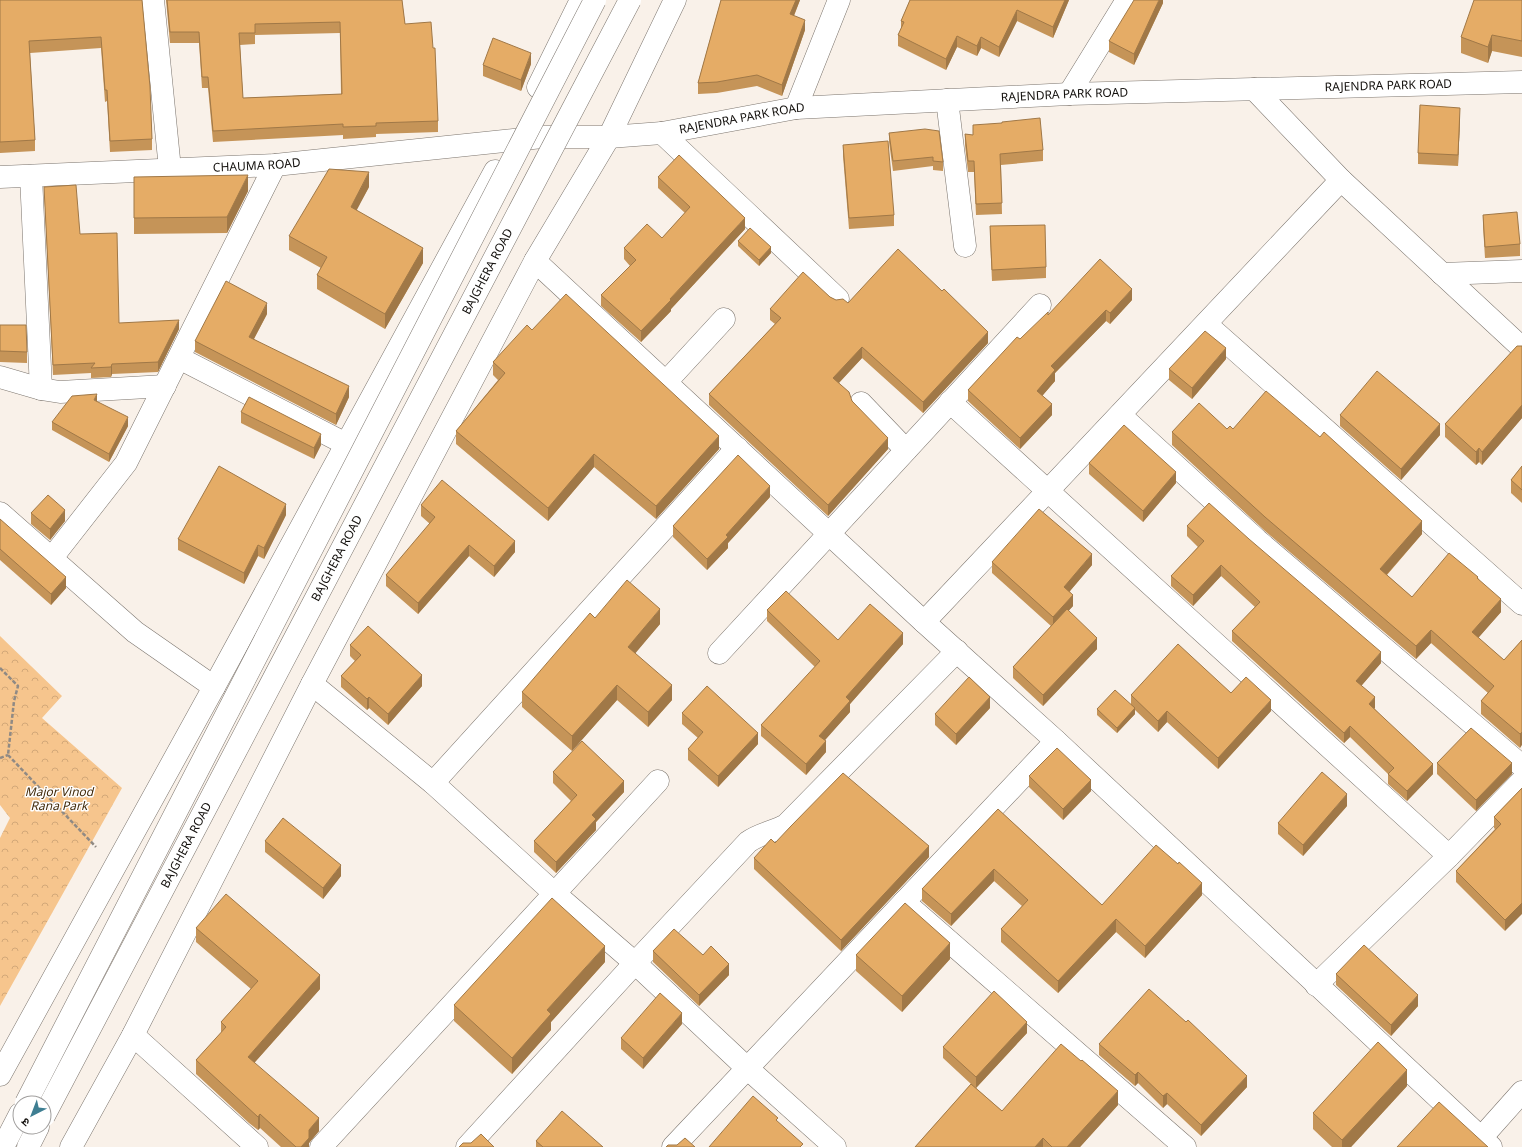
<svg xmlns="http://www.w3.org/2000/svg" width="1522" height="1147" font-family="Georgia,'Noto Sans Devanagari',serif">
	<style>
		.park { fill: url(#park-crowns) }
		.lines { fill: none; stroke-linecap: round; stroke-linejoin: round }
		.minor-casing { stroke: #7c756e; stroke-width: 23 }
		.major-casing { stroke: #7c756e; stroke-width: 23 }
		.path { stroke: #908a84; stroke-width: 2.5; stroke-dasharray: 4 2; stroke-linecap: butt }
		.minor { stroke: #fff; stroke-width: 22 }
		.major { stroke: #fff; stroke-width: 22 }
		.major-bridge-casing { stroke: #7c756e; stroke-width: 23; stroke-linecap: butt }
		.major-bridge { stroke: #fff; stroke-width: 22 }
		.wall { fill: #c59458; fill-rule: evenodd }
		.shaded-wall { fill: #a07847 }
		.building { fill: #e5ac66; stroke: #a07847; fill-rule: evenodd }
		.labels { text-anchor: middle; stroke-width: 3; stroke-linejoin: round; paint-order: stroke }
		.street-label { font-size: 12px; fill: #13100d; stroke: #fff }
		.park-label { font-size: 12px; font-style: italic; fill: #422b0b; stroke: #fff }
	</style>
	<defs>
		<pattern id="park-crowns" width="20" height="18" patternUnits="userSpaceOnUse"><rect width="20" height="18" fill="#f6c58d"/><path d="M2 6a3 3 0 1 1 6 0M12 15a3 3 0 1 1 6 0" fill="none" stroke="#d2a878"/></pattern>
	</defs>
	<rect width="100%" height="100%" fill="#f9f1e9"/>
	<path class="park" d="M0 636 62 696 42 718 122 788 0 1006V838L10 818 0 805Z"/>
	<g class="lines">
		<defs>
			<g id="minor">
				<path d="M153 0 170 169"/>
				<path d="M538 87 581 0"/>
				<path d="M1254 89 1341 180 1522 348"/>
				<path d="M1069 94 1127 0"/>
				<path d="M947 100 965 246"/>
				<path d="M796 108 839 0"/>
				<path d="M662 133 838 299"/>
				<path d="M31 176 41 389"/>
				<path id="s1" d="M0 177 275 165 542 137H609L662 133 796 108 1069 94 1522 82"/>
				<path d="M535 261 924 622 1056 741 1491 1147"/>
				<path d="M1442 274 1522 271"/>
				<path d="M1206 324 1522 604"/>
				<path d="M179 358 346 444"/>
				<path d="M0 377 41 389 60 392 165 386"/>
				<path d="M666 382 724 319"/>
				<path d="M950 402 1449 856"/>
				<path d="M861 403 906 450"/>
				<path d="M1120 415 1257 540 1522 766"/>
				<path d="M0 513 135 632 214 687"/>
				<path d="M51 559 126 463 275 165"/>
				<path d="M924 622 1341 180"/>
				<path d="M719 653 1040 305"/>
				<path d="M312 684 433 783 554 893 635 963 747 1068 835 1147"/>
				<path d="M433 783 737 448"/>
				<path d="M904 902 1185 1147"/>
				<path d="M1316 985 1449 856 1522 781"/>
				<path d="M133 1035 257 1147"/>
				<path d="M0 1075 214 687 495 171"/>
				<path d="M1481 1138 1522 1092"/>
				<path d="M71 1147 133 1035 312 684 535 261 609 137 675 0"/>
				<path d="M321 1147 658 781"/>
				<path d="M467 1147 635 963 748 842C760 833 774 832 786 825L957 651"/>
				<path d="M673 1147 1056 741"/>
			</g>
			<g id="major">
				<path d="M3 1147 20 1114"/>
				<path d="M28 1147 38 1127"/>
			</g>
		</defs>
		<use href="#minor" class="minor-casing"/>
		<use href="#major" class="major-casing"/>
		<g class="path">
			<path d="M0 668 18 686 14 701 8 755"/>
			<path d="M8 755 96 847"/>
			<path d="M0 758 8 755"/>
		</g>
		<use href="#minor" class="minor"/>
		<use href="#major" class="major"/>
		<defs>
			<g id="major-bridge">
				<path d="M26 1103 595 0"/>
				<path id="s2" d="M44 1116 630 0"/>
			</g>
		</defs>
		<use href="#major-bridge" class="major-bridge-casing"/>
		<use href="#major-bridge" class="major-bridge"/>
	</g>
	<g class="wall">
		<path d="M0 0H142L152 139V150L110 152 107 101 105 102 101 48 30 53 35 140V151L0 153Z"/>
		<path d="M166 0H402L405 24 438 121V132L376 134V137L343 139V135L213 142 208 88H202L199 43H170ZM340 33 341 94 243 98 240 45 255 44V35Z"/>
		<path d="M721 0H800L794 16 805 30 782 96 757 86 717 93 698 94V83Z"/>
		<path d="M910 0H1069L1053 38 1017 21 999 57 981 48 977 56 957 47 946 70 898 46V35L901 29V21Z"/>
		<path d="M1163 0V3L1134 65 1109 52V41Z"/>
		<path d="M1522 0V57L1492 51 1488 63 1461 53V37Z"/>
		<path d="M531 64 521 91 483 76V65Z"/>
		<path d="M1460 119 1458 166 1418 164V153Z"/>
		<path d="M973 125 1043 150V161L1001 165 1002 214 976 215 974 172H968L965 145V134L973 135Z"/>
		<path d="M889 133 943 162V171L933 170V166L893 171 889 142Z"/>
		<path d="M843 145 894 215V226L849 229 843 156Z"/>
		<path d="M134 177 248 191 227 233 134 234Z"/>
		<path d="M658 177 745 229 671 309V311L641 342 601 306V295L630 266 624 259V248L662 238 685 213 658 188Z"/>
		<path d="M44 187 80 234 119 323 179 329 158 372 112 374 111 377 91 378V373L53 375Z"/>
		<path d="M369 187 356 210 423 263 385 329 317 289V275L321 268 289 250V236Z"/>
		<path d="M1483 215 1520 244V256L1485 258 1483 226Z"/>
		<path d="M990 226 1046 267V278L992 281 990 237Z"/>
		<path d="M738 241 771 253 759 266 738 246Z"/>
		<path d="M830 297 836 300 988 343 923 413 862 358 839 383 888 449 828 516 709 405V394L775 324 770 320V309Z"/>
		<path d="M1132 300 1110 324 1106 321 1055 373V381L1042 396 1052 415 1020 449 968 401V390L1020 339 1048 315Z"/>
		<path d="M267 314 254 339 349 397 336 425 195 352V341Z"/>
		<path d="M0 325 27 352V363L0 362Z"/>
		<path d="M532 330 719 449 656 519 594 467 548 521 456 444V431L498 380 493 375V362Z"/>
		<path d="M1522 346V418L1482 465 1479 462 1476 465 1445 437V424Z"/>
		<path d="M1226 359 1192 399 1169 380V369Z"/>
		<path d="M97 402 128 426 109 462 52 430V422Z"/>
		<path d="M241 412 321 445 314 459 241 423Z"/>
		<path d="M1340 415 1440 435 1401 480 1340 426Z"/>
		<path d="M1233 429 1422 534 1387 575 1412 597 1478 578 1501 612 1478 638 1504 660 1522 640 1520 748 1481 714V701L1488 693 1431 643 1416 659 1265 531 1172 445V432Z"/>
		<path d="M1089 463 1176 483 1143 522 1089 474Z"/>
		<path d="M1522 466V503L1511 493V480Z"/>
		<path d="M770 497 728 543V548L707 570 673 537V526Z"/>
		<path d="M421 505 515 552 494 577 469 556 418 614 386 586V575L430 524 421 516Z"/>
		<path d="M31 513 65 521 50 540 31 524Z"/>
		<path d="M286 515 264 559 258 556 244 584 178 550V539Z"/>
		<path d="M0 519 66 588 51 605 0 560Z"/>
		<path d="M1187 526 1381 663 1361 686 1375 708H1374L1433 774 1407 801 1388 784V774L1350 737 1344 743 1232 641V631L1255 607 1221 576 1193 606 1171 586V576L1198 547 1187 536Z"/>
		<path d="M992 562 1092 565 1070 591 1073 606 1068 611 1097 649 1043 706 1013 678V667L1051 626 992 573Z"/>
		<path d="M767 610 838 640 903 644 850 704V712L824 740 826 752 806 775 761 736V725L815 667 767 621Z"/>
		<path d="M595 618 660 624 635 653 672 700 648 727 617 700 572 751 522 707V692Z"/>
		<path d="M350 645 422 686 388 725 369 708 367 710 341 687V676L355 661 350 656Z"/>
		<path d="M1231 693 1271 711 1218 769 1167 722 1158 732 1135 710V714L1117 733 1097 715V709L1131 704V695Z"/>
		<path d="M990 708 956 745 935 725V714Z"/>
		<path d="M682 713 758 744 718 787 688 760V749L698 738 682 724Z"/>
		<path d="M1437 763 1512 774 1476 811 1437 774Z"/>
		<path d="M553 772 624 792 596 822V830L556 873 534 852V841L571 801 553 783Z"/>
		<path d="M1029 776 1091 791 1063 820 1029 787Z"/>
		<path d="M1522 788 1505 931 1456 882V871L1495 829 1494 828V817Z"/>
		<path d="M1347 806 1303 856 1278 834V823Z"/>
		<path d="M998 809 1102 905 1202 895 1145 958 1116 932 1058 993 1001 942V929L1022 906 994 881 951 926 922 901V889Z"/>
		<path d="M265 841 341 876 323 899 265 852Z"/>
		<path d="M775 843 929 857 841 951 754 869V858Z"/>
		<path d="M196 928 320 989 254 1063 319 1131 309 1143V1147H281L260 1128 258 1130 249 1123 196 1074V1060L221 1033V1022L251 989 196 942Z"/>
		<path d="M653 951 703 955 729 975 699 1006 653 962Z"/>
		<path d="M856 955 950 959 902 1012 856 971Z"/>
		<path d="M605 962 551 1022V1030L512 1074 454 1021V1005Z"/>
		<path d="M1336 974 1418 1006 1391 1036 1336 985Z"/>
		<path d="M682 1024 643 1069 621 1049V1038Z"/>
		<path d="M1027 1033 976 1088 1002 1111 1118 1105 1080 1147H915L971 1084 943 1058V1047Z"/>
		<path d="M1099 1044 1247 1087 1201 1136 1167 1104 1163 1108 1138 1083 1135 1086 1099 1055Z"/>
		<path d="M1407 1086 1351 1147H1332L1313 1129V1113Z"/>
		<path d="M536 1141 603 1147H536Z"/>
	</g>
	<g class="shaded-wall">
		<path d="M796 0H800L790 25V14Z"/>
		<path d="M1065 0H1069L1053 38V27Z"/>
		<path d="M1159 0H1163V3L1134 65V54Z"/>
		<path d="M1017 10V21L999 57V47Z"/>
		<path d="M805 20V30L782 96V85Z"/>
		<path d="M1492 35V51L1488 63V47Z"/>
		<path d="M957 36V47L946 70V59Z"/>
		<path d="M981 37V48L977 56V46Z"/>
		<path d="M531 53V64L521 91V80Z"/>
		<path d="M1460 108V119L1458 166V155Z"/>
		<path d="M369 172V187L351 221V207Z"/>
		<path d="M248 175V191L227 233V217Z"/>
		<path d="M745 218V229L671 309V311L641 342V331Z"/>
		<path d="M771 247V253L759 266V260Z"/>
		<path d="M423 248V263L385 329V314Z"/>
		<path d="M1132 289V300L1110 324V313Z"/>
		<path d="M267 303V314L249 348V337Z"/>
		<path d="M1106 310V321L1055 373V381L1037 402V391L1051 366Z"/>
		<path d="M179 320V329L158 372V362Z"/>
		<path d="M988 332V343L923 413V402Z"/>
		<path d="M862 347V358L833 389V378Z"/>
		<path d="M1226 348V359L1192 399V388Z"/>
		<path d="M112 364V374L111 377V367Z"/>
		<path d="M349 386V397L336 425V414Z"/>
		<path d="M97 394V402L94 400Z"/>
		<path d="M1052 404V415L1020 449V438Z"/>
		<path d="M1522 405V418L1482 465V452Z"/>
		<path d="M128 417V426L109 462V454Z"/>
		<path d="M1440 424V435L1401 480V469Z"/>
		<path d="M321 434V445L314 459V448Z"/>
		<path d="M719 436V449L656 519V506Z"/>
		<path d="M888 438V449L828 516V505Z"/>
		<path d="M1479 448V462L1476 465V452Z"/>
		<path d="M594 454V467L548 521V508Z"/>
		<path d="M1176 472V483L1143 522V511Z"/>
		<path d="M770 486V497L728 543V548L707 570V559L726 535Z"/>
		<path d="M286 504V515L264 559V548Z"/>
		<path d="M65 510V521L50 540V529Z"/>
		<path d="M1422 521V534L1380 582V569Z"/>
		<path d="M515 541V552L494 577V566Z"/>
		<path d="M258 545V556L244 584V573Z"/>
		<path d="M469 545V556L418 614V603Z"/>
		<path d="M1092 554V565L1064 598V587Z"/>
		<path d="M1221 565V576L1193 606V595Z"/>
		<path d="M66 577V588L51 605V594Z"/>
		<path d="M1073 595V606L1053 628V617Z"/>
		<path d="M1501 599V612L1472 645V632Z"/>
		<path d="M660 609V624L628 662V647Z"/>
		<path d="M1431 630V643L1416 659V646Z"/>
		<path d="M903 633V644L850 704V712L819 747V736L846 697Z"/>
		<path d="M1097 638V649L1043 706V695Z"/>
		<path d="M1381 652V663L1356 692V681Z"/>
		<path d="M422 675V686L388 725V714Z"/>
		<path d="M617 685V700L572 751V736Z"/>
		<path d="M672 685V700L648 727V712Z"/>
		<path d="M369 697V708L367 710V699Z"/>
		<path d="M990 697V708L956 745V734Z"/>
		<path d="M1375 697V708L1369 714V704Z"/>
		<path d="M1271 700V711L1218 769V758Z"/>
		<path d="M1135 708V714L1117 733V728Z"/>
		<path d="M1167 711V722L1158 732V721Z"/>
		<path d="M1350 726V737L1344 743V733Z"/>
		<path d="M1522 732V745L1520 748V734Z"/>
		<path d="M758 733V744L718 787V776Z"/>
		<path d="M826 741V752L806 775V764Z"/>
		<path d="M1512 763V774L1476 811V800Z"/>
		<path d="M1433 764V774L1407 801V791Z"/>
		<path d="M1091 780V791L1063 820V809Z"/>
		<path d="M624 781V792L596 822V830L556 873V862L592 815Z"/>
		<path d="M1347 794V806L1303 856V845Z"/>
		<path d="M929 846V857L841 951V940Z"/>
		<path d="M341 865V876L323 899V888Z"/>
		<path d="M994 869V881L951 926V914Z"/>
		<path d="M1202 883V895L1145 958V946Z"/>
		<path d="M1522 903V914L1505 931V920Z"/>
		<path d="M1116 919V932L1058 993V981Z"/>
		<path d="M950 943V959L902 1012V996Z"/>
		<path d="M605 946V962L551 1022V1030L512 1074V1058L547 1010Z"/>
		<path d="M729 964V975L699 1006V995Z"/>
		<path d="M320 975V989L248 1070V1057Z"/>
		<path d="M1418 995V1006L1391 1036V1025Z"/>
		<path d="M682 1013V1024L643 1069V1058Z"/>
		<path d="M1027 1022V1033L976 1088V1077Z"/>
		<path d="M1407 1070V1086L1351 1147H1342V1140Z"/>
		<path d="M1138 1072V1083L1135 1086V1075Z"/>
		<path d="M1247 1076V1087L1201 1136V1125Z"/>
		<path d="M1118 1091V1105L1080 1147H1067Z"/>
		<path d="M1167 1093V1104L1163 1108V1096Z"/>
		<path d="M260 1114V1128L258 1130V1117Z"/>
		<path d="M319 1118V1131L309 1143V1147H301L309 1130Z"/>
		<path d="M1043 1138V1147H1035Z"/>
	</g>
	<g class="building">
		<path d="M0 0H142L150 87 152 139 110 141 107 90H105L101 37 29 41 35 140 0 142Z"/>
		<path d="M167 0H402L405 24 431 22 433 48H435L438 121 376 123V126L343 127V124L213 131 208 77H202L199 32H170ZM340 22 342 94 243 98 239 33H255V24Z"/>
		<path d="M721 0H796L790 14 805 20 782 85 757 75 717 82 698 83Z"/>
		<path d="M910 0H1065L1053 27 1017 10 999 47 981 37 977 46 957 36 946 59 898 35 904 22 901 21Z"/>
		<path d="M1134 0H1159L1134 54 1109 41Z"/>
		<path d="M1474 0H1522V41L1492 35 1488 47 1461 37Z"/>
		<path d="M493 38 531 53 521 80 483 65Z"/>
		<path d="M1420 105 1460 108 1458 155 1418 153Z"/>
		<path d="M1040 118 1043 150 1000 154 1002 203 976 204 974 161H968L965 134 973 135V125L1002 123V122Z"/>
		<path d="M925 129 939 131 943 162 933 161V157L893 161 889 133Z"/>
		<path d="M888 141 894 215 849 218 843 145Z"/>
		<path d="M679 155 745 218 670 299 671 300 641 331 601 295 636 260 624 248 647 224 662 238 690 207 658 177Z"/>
		<path d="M329 169 369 172 351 207 423 248 385 314 317 275 327 257 289 236Z"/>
		<path d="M248 175 227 217 134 218V177Z"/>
		<path d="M76 185 80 234 117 233 119 323 179 320 158 362 112 364 111 367 91 368 95 363 53 365 44 187Z"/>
		<path d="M1517 212 1520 244 1485 247 1483 215Z"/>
		<path d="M1045 225 1046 267 992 270 990 226Z"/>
		<path d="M750 228 771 247 759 260 738 241Z"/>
		<path d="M898 249 942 291 944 289 988 332 923 402 862 347 833 378 849 392 852 401 888 438 828 505 709 394 781 318 770 309 803 272 830 297 836 300 843 299 848 303Z"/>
		<path d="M1100 259 1132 289 1110 313 1106 310 1051 366 1055 370 1037 391 1052 404 1020 438 968 390 1017 337 1020 339 1048 312V315Z"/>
		<path d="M226 281 267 303 249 337 349 386 336 414 195 341Z"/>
		<path d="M566 294 719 436 656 506 594 454 548 508 456 431 505 373 493 362 527 325 532 330Z"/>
		<path d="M0 325H26L27 352 0 351Z"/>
		<path d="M1205 331 1226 348 1192 388 1169 369Z"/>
		<path d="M1517 346H1522V405L1482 452 1479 448 1476 452 1445 424Z"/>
		<path d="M1377 371 1440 424 1401 469 1340 415Z"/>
		<path d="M1266 391 1320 437 1324 432 1422 521 1380 569 1412 597 1449 553 1478 577 1477 578 1501 599 1472 632 1504 660 1522 640V732L1520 734 1481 701 1494 686 1431 630 1416 646 1265 517 1172 432 1199 403 1227 429 1230 426 1233 429Z"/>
		<path d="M97 394 94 400 128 417 109 454 52 422 72 396Z"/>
		<path d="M249 397 321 434 314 448 241 412Z"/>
		<path d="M1124 425 1176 472 1143 511 1089 463Z"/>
		<path d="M738 455 770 486 726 535 728 537 707 559 673 526Z"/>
		<path d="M219 466 286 504 264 548 258 545 244 573 178 539Z"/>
		<path d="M1522 466V490L1511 480Z"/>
		<path d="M442 480 515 541 494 566 469 545 418 603 386 575 435 517 421 505Z"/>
		<path d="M48 495 65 510 50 529 31 513Z"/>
		<path d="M1209 503 1249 539 1381 652 1356 681 1375 697 1369 704 1433 764 1407 791 1388 774 1394 768 1350 726 1344 733 1232 631 1260 602 1221 565 1193 595 1171 576 1204 541 1187 526Z"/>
		<path d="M1039 509 1092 554 1064 587 1073 595 1053 617 992 562Z"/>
		<path d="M0 519 66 577 51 594 0 549Z"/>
		<path d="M627 580 660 609 628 647 672 685 648 712 617 685 572 736 522 692 590 613 595 618Z"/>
		<path d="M786 591 838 640 870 604 903 633 846 697 850 701 819 736 826 741 806 764 761 725 820 661 767 610Z"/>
		<path d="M1067 609 1097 638 1043 695 1013 667Z"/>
		<path d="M368 626 422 675 388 714 369 697 367 699 341 676 361 655 350 645Z"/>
		<path d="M1178 644 1231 693 1246 677 1271 700 1218 758 1167 711 1158 721 1131 695Z"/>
		<path d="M969 677 990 697 956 734 935 714Z"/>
		<path d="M707 686 758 733 718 776 688 749 703 732 682 713Z"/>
		<path d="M1115 690 1135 708 1117 728 1097 709Z"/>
		<path d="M1471 728 1512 763 1476 800 1437 763Z"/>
		<path d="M582 741 624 781 592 815 596 819 556 862 534 841 577 795 553 772Z"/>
		<path d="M1057 748 1091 780 1063 809 1029 776Z"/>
		<path d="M1322 772 1347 794 1303 845 1278 823Z"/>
		<path d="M843 773 929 846 841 940 754 858 771 839 775 843 791 826Z"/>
		<path d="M1522 788V903L1505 920 1456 871 1501 824 1494 817Z"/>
		<path d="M998 809 1102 905 1156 845 1178 864 1179 862 1202 883 1145 946 1116 919 1058 981 1001 929 1028 900 994 869 951 914 922 889Z"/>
		<path d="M283 818 341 865 323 888 265 841Z"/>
		<path d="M226 894 320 975 248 1057 319 1118 309 1130V1138L301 1147H296L260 1114 258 1117 196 1060 226 1027 221 1022 258 981 196 928Z"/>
		<path d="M552 898 605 946 547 1010 551 1014 512 1058 454 1005Z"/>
		<path d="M905 903 950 943 902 996 856 955Z"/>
		<path d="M674 929 703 955 711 946 729 964 699 995 653 951Z"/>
		<path d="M1364 945 1418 995 1391 1025 1336 974Z"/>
		<path d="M1149 989 1186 1022 1188 1020 1247 1076 1201 1125 1167 1093 1163 1096 1138 1072 1135 1075 1099 1044Z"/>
		<path d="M994 991 1027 1022 976 1077 943 1047Z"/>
		<path d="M660 993 682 1013 643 1058 621 1038Z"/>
		<path d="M1378 1042 1407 1070 1342 1140 1313 1113Z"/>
		<path d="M1061 1044 1081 1061 1082 1060 1118 1091 1067 1147H1052L1043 1138 1035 1147H915L971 1084 1002 1111Z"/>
		<path d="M753 1096 778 1118 776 1120 803 1144 800 1147H709Z"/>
		<path d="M1439 1102 1488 1147H1397Z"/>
		<path d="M562 1111 603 1147H543L536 1141Z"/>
		<path d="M481 1134 494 1147H459L463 1143H471Z"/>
		<path d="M685 1138 695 1147H666L668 1145H677Z"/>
	</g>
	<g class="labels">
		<g class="street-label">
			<text dy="4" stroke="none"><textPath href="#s1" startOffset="1393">RAJENDRA PARK ROAD</textPath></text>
			<text dy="4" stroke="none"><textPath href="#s1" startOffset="1069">RAJENDRA PARK ROAD</textPath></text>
			<text dy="4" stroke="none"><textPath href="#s1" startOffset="745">RAJENDRA PARK ROAD</textPath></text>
			<text dy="4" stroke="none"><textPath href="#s1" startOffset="257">CHAUMA ROAD</textPath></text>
			<text dy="4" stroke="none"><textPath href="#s2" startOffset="954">BAJGHERA ROAD</textPath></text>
			<text dy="4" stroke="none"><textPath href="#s2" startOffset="630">BAJGHERA ROAD</textPath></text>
			<text dy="4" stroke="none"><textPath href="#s2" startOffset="306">BAJGHERA ROAD</textPath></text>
		</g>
		<g class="park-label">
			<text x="59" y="796">Major Vinod<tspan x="59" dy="14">Rana Park</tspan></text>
		</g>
	</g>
	<g transform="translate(32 1115) rotate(222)"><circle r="19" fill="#ffffff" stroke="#a19f9e"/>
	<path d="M0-3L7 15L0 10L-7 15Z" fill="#3e7e92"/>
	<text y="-6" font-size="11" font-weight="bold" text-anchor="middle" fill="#13100d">उ</text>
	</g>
</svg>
